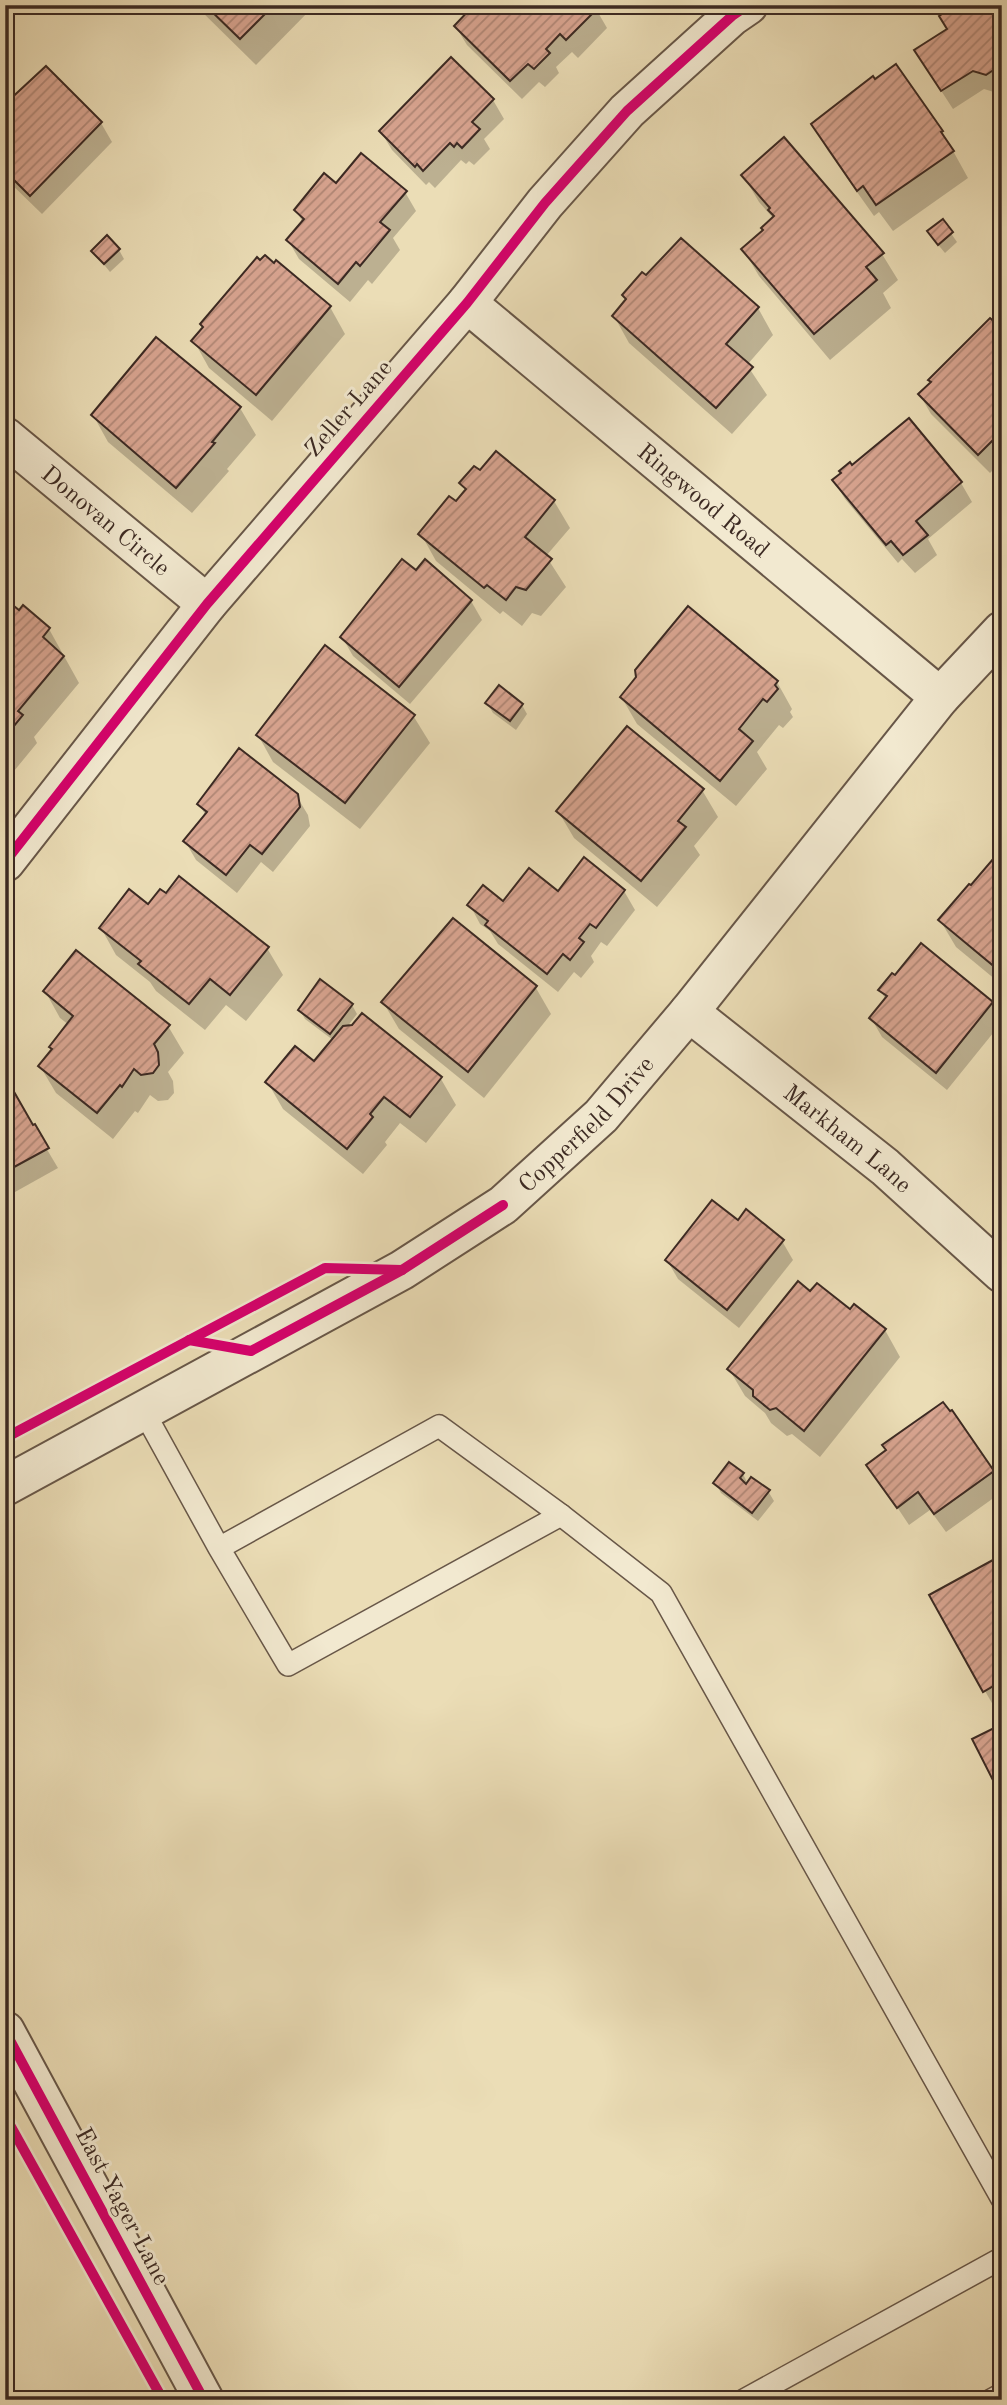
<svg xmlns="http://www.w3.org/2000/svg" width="1007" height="2405" font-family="'Old Standard TT',serif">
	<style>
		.shadow { fill: #0003 }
		.building { fill: url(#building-hatch); stroke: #3c2a23; stroke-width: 2 }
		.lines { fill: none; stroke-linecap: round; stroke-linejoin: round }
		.service-casing { stroke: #685748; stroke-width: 24 }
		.minor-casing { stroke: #685748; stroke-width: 42 }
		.tertiary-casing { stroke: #685748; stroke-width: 42 }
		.service { stroke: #f2e9d0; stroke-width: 21 }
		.minor { stroke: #f2e9d0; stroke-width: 38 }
		.tertiary { stroke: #f2e9d0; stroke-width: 38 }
		.cycleway-casing { stroke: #f2e9d0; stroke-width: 15 }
		.cycleway { stroke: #d6006c; stroke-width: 10 }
		.labels { text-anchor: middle; stroke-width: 6; stroke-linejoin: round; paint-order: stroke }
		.street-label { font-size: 24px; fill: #3c2a23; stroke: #f2e9d0 }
	</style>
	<defs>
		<pattern id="building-hatch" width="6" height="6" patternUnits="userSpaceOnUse" patternTransform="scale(1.75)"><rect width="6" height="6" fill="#d8a490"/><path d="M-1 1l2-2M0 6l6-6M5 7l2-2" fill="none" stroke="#b08675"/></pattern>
	</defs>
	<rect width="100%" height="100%" fill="#ebddb6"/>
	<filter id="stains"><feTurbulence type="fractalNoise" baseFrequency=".00286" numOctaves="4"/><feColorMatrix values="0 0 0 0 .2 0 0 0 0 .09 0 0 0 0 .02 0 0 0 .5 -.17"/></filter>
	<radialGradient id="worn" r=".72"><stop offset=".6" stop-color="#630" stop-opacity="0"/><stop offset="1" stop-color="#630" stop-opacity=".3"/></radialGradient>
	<g class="shadow">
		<path d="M195 5H315L256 65Z"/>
		<path d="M1002 5V90L997 93 984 89 953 109 927 69Z"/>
		<path d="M596 9 607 28 578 58 572 52 556 67 559 73 545 87 539 82 522 99 467 45 456 27Z"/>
		<path d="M46 69 101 123 112 142 42 214 5 178V107Z"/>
		<path d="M493 100 504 119 484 139 490 149 474 165 469 161 466 164 461 160 435 188 429 182 426 185 392 150 381 132Z"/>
		<path d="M813 124 942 131 968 178 893 231 879 212 874 216 828 151Z"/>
		<path d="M743 175 882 254 898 280 883 293 891 308 830 360 759 276 743 249 764 231 773 218 759 202Z"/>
		<path d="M336 185 405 192 416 211 393 238 400 250 372 284 368 280 350 302 299 259 288 240 303 223 296 210Z"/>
		<path d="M943 222 957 242 945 253 935 241Z"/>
		<path d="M119 250 124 259 110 272 93 251Z"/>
		<path d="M276 263 330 307 345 334 272 421 209 368 194 341Z"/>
		<path d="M624 295 758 308 773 335 747 365 767 395 732 434 629 343 614 316 627 301Z"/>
		<path d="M1002 324V461L990 473 931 414 920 395Z"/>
		<path d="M156 339 240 408 256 435 227 469 229 471 192 513 108 442 93 415Z"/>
		<path d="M909 420 961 483 972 502 928 539 937 555 915 573 902 559 898 563 845 499 834 481Z"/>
		<path d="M480 473 554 501 570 528 546 556 566 587 541 616 532 613 522 626 503 611 500 614 436 561 421 534 456 503 466 491 461 483Z"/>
		<path d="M416 573 471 601 482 620 410 704 353 656 342 637Z"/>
		<path d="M5 601 20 613 49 629 79 683 34 737 37 743 5 782Z"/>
		<path d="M325 648 414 717 430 743 360 829 273 762 258 735Z"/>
		<path d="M777 682 792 709 790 712 793 717 783 728 779 725 757 752 767 769 736 806 637 724 622 698Z"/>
		<path d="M487 703 522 705 527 714 516 730 493 713Z"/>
		<path d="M702 790 718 817 694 846 700 855 657 907 574 838 558 811Z"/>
		<path d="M296 795 308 815 310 826 273 872 261 862 237 893 196 860 185 841 206 816 199 804Z"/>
		<path d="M1002 856V985L956 947 940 920Z"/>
		<path d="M584 860 624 891 635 910 607 946 601 942 591 956 594 962 581 978 574 972 558 992 498 944 490 931 480 924 470 905 503 904 558 893Z"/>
		<path d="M149 906 267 948 283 975 246 1021 226 1005 205 1030 156 991 150 982 116 955 101 928Z"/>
		<path d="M453 920 536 988 551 1014 484 1098 399 1029 383 1002Z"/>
		<path d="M880 990 992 1003 1002 1022 947 1090 882 1037 871 1018 886 1000Z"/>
		<path d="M45 991 168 1026 184 1053 168 1072 173 1081 174 1093 168 1100 158 1101 150 1095 138 1113 135 1111 113 1139 56 1093 40 1066 69 1025 60 1018Z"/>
		<path d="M352 1005 357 1014 347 1027 353 1026 362 1015 441 1079 456 1105 426 1143 400 1123 385 1142 387 1145 363 1174 283 1109 268 1083 314 1064 333 1040 305 1019 300 1010Z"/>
		<path d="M5 1079 58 1168 15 1192 5 1176Z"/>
		<path d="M738 1223 782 1241 793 1260 739 1328 678 1279 667 1260Z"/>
		<path d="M811 1293 885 1330 900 1357 820 1457 792 1434 787 1436 771 1423 765 1413 745 1396 729 1369Z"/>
		<path d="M952 1412 993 1472 1002 1488V1492L946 1532 930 1510 909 1525 869 1465Z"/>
		<path d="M743 1474 748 1484 768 1491 774 1501 758 1521 721 1493 716 1483Z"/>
		<path d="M1002 1557V1716L1000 1717 985 1691Z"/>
	</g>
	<g class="building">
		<path d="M205 5H274L240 39Z"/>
		<path d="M474 5H595L598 8 566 40 560 34 546 49 550 53 534 69 528 64 510 81 454 26Z"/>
		<path d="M956 5H1002V61L1001 65 986 75 973 71 941 91 914 50 947 29 939 16Z"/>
		<path d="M451 57 494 99 472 122 480 129 462 148 457 143 454 147 450 143 423 171 417 164 415 167 379 131Z"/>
		<path d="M896 64 943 131 941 132 954 151 876 205 863 186 857 191 811 124 873 76 875 79Z"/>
		<path d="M46 66 102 122 30 196 5 171V104Z"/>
		<path d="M784 137 884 253 866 267 877 280 814 334 741 249 763 230 761 228 774 216 768 210 770 208 741 175Z"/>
		<path d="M361 153 407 191 380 222 390 230 360 266 356 262 338 284 286 240 304 219 294 210 324 173 336 183Z"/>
		<path d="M943 219 953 232 938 245 927 231Z"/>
		<path d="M107 235 120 249 104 264 91 251Z"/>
		<path d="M681 238 759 307 726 344 753 367 716 408 612 316 626 299 622 295 642 272 646 275Z"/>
		<path d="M265 255 274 263 276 260 331 306 256 395 191 341 203 327 200 324 257 257 260 260Z"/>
		<path d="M990 318 997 324 1002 322V431L978 455 918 394 931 382 928 380Z"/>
		<path d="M156 337 241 407 212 442 215 443 176 488 91 415Z"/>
		<path d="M909 418 962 482 916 521 928 535 903 555 891 541 886 545 832 480 841 473 839 471 850 462 852 465Z"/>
		<path d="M496 451 555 500 525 537 552 559 526 590 516 587 506 600 487 585 484 588 418 534 449 496 456 501 466 489 459 483 474 466 480 470Z"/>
		<path d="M402 559 416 570 425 559 472 600 399 687 340 637Z"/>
		<path d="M5 599 19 610 23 605 50 628 43 637 64 656 18 711 23 715 5 737Z"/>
		<path d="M688 606 778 681 775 685 778 689 767 702 763 699 739 729 753 741 720 781 620 697 636 677 635 670Z"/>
		<path d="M325 645 415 715 345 803 256 735Z"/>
		<path d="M499 685 523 704 510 721 485 703Z"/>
		<path d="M627 726 704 789 678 821 686 827 641 881 556 811Z"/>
		<path d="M239 748 298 794 300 807 262 854 250 845 226 875 183 841 207 812 197 804Z"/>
		<path d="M999 852 1002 854V973L938 920 969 884 971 885Z"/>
		<path d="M584 857 625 890 596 928 590 924 579 938 584 942 570 960 563 954 547 974 485 925 488 921 467 905 483 885 503 901 529 868 558 891Z"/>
		<path d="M179 876 269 947 230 995 210 979 189 1004 138 964 141 961 99 928 129 889 148 904 160 889 166 893Z"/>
		<path d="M453 918 537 986 468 1072 381 1002Z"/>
		<path d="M921 943 993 1002 936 1073 869 1018 887 996 878 990 892 973 895 975Z"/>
		<path d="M76 950 170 1025 154 1044 158 1052 159 1065 153 1073 141 1075 134 1069 122 1087 120 1085 97 1113 38 1066 52 1049 49 1047 73 1016 43 991Z"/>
		<path d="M320 979 353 1004 330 1034 298 1010Z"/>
		<path d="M362 1013 442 1077 410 1117 384 1097 370 1114 373 1117 347 1149 265 1082 295 1046 314 1061 343 1026 352 1025Z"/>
		<path d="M5 1076 33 1125 35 1124 49 1148 5 1172Z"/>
		<path d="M712 1200 738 1220 746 1209 784 1240 727 1310 665 1260Z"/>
		<path d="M798 1281 810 1291 817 1283 850 1309 854 1304 886 1329 804 1431 776 1408 770 1410 753 1396V1390L727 1369Z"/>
		<path d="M943 1402 950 1411 952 1410 994 1471 934 1514 918 1492 897 1508 866 1465 886 1450 882 1445Z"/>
		<path d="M729 1462 744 1473 740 1478 746 1484 751 1477 770 1490 752 1513 713 1483Z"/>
		<path d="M1002 1555V1681L983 1692 929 1595Z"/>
		<path d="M1002 1724V1791L999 1792 972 1739Z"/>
	</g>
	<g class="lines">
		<defs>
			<g id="service">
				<path d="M143 1410 219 1548 288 1665 561 1515 439 1426 219 1548"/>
				<path d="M561 1515 661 1593 1002 2199"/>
				<path d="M744 2400 1002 2258"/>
				<path d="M991 2400 1002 2394"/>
			</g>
			<g id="minor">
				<path id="s1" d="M467 303 940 697"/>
				<path id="s2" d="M5 437 207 604"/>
				<path d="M5 862 207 604 467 303 545 203 627 111 732 16 748 5"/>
				<path id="s3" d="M689 1012 885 1167 1002 1273"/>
				<path id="s4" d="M5 1486 402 1270 503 1205 601 1116 689 1012 940 697 1002 631"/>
			</g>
			<path id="tertiary" d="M5 2031 204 2400"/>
		</defs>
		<use href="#service" class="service-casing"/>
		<use href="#minor" class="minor-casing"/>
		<use href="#tertiary" class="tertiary-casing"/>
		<use href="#service" class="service"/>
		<use href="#minor" class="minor"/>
		<use href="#tertiary" class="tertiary"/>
		<defs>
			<g id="cycleway">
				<path d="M5 862 207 604 467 303 545 203 627 111 732 16 748 5"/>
				<path d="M189 1340 251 1351 402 1270 503 1205"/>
				<path d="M5 1438 325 1268 402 1270"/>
				<path d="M5 2031 204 2400"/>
				<path d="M5 2116 163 2400"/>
			</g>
		</defs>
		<use href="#cycleway" class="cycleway-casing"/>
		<use href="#cycleway" class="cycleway"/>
	</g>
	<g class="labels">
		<g class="street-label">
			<text transform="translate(348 408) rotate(-49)" y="8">Zeller Lane</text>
			<text dy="8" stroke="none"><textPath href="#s1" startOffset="308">Ringwood Road</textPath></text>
			<text dy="8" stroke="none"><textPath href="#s2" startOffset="131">Donovan Circle</textPath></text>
			<text dy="8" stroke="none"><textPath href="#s4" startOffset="688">Copperfield Drive</textPath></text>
			<text dy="8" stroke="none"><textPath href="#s3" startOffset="203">Markham Lane</textPath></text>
			<text transform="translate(123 2206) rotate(62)" y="8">East Yager Lane</text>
		</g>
	</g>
	<rect width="1007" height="2405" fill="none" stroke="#ebddb6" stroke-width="28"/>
	<rect x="7" y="7" width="993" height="2391" fill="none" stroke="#3c2a23" stroke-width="3.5"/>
	<rect x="14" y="14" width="979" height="2377" fill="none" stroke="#3c2a23" stroke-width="2"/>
	<rect width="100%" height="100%" filter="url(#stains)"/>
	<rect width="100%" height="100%" fill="url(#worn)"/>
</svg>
